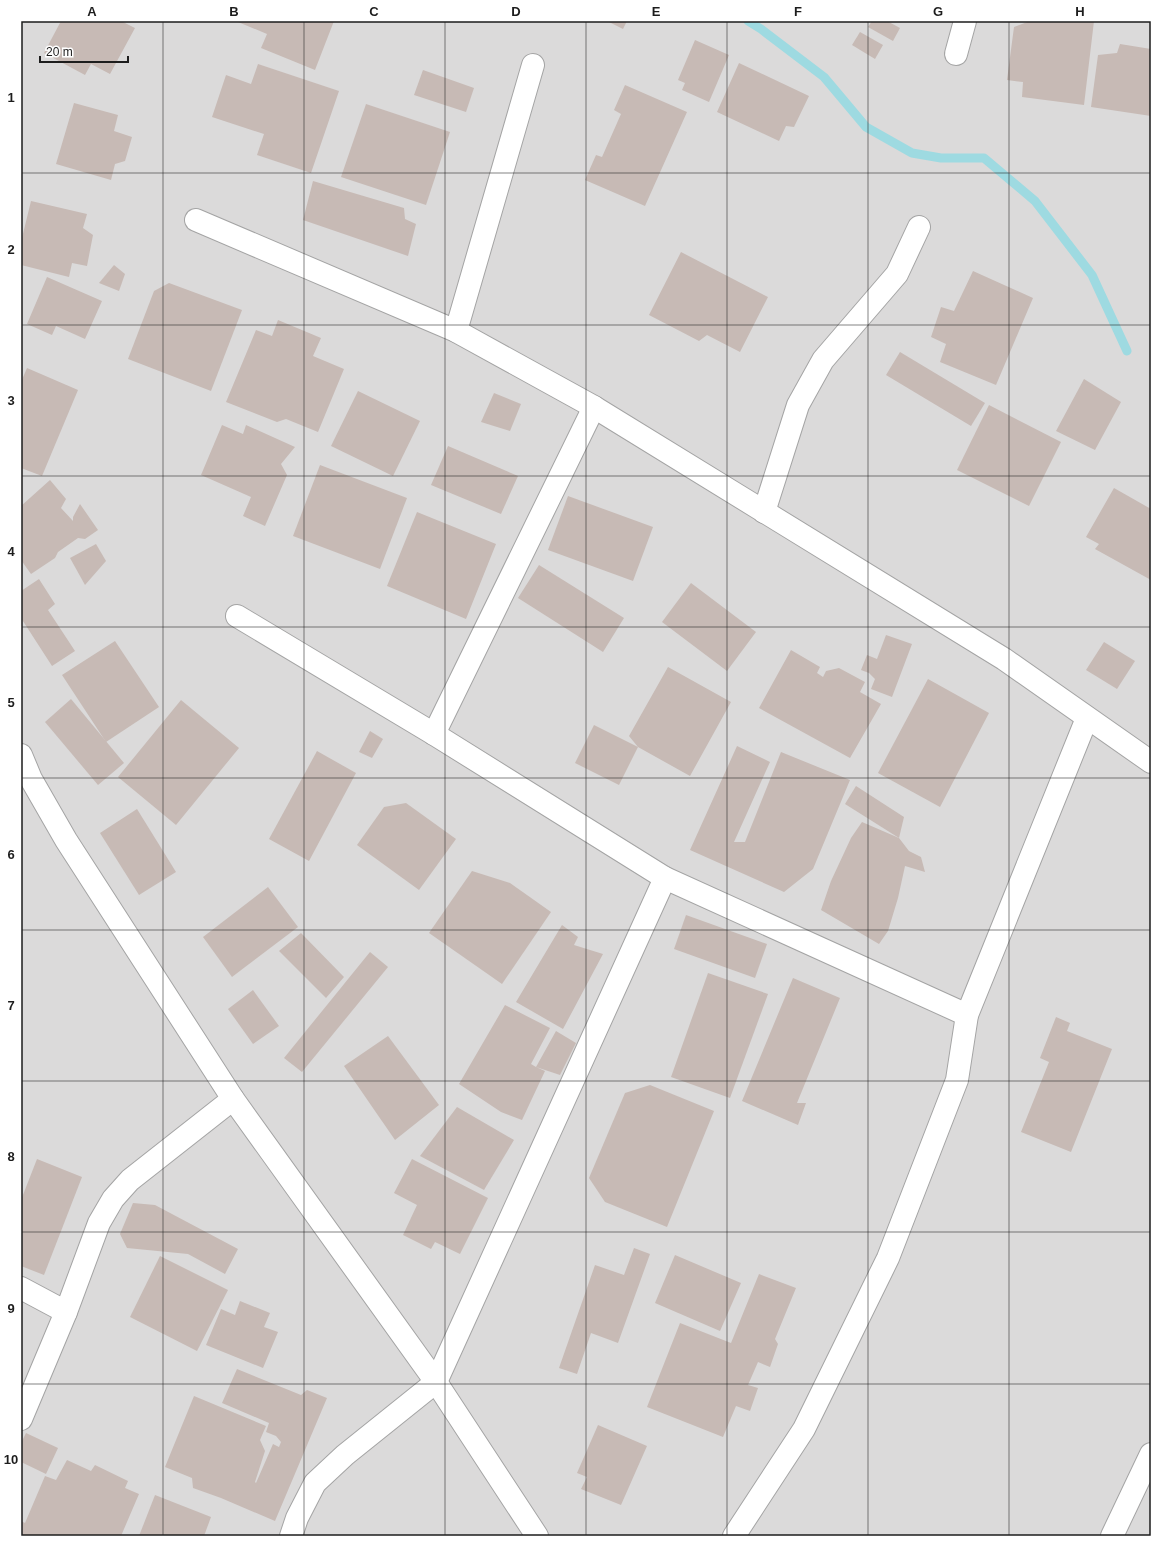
<svg xmlns="http://www.w3.org/2000/svg" width="1172" height="1557" font-family="Helvetica,sans-serif">
	<style>
		.residential { fill: #dbdada }
		.lines { fill: none; stroke-linecap: round; stroke-linejoin: round }
		.stream { stroke: #9edae1; stroke-width: 9 }
		.building { fill: #c7bab5 }
		.minor-casing { stroke: #a4a4a4; stroke-width: 24 }
		.minor { stroke: #fff; stroke-width: 22 }
		.grid { fill: none; stroke: #1d1d1d; stroke-width: 1; stroke-opacity: 0.55 }
		.neatline { fill: none; stroke: #1d1d1d; stroke-width: 1.5 }
		.grid-label { font-size: 13px; text-anchor: middle; font-weight: bold; fill: #1d1d1d }
	</style>
	<rect width="100%" height="100%" fill="#efe9e2"/>
	<rect class="residential" x="21" y="21" width="1130" height="1515"/>
	<g class="lines">
		<path class="stream" d="M748 21 761 29 824 77 866 127 912 153 941 158H984L1035 201 1092 275 1127 351"/>
	</g>
	<g class="building">
		<path d="M61 21H121L135 28 110 74 91 64 85 75 44 53Z"/>
		<path d="M239 21H334L315 70 261 48 267 34 238 22Z"/>
		<path d="M607 21H627L623 29Z"/>
		<path d="M872 21H887L900 28 893 41 868 27Z"/>
		<path d="M1030 21H1094L1084 105 1022 97 1023 82 1007 80 1014 27Z"/>
		<path d="M860 32 883 45 875 59 852 45Z"/>
		<path d="M695 40 729 55 709 102 682 90 685 83 678 80Z"/>
		<path d="M1120 44 1151 49V116L1091 107 1098 55 1117 53Z"/>
		<path d="M739 63 809 96 794 127 786 126 779 141 717 112Z"/>
		<path d="M258 64 339 91 311 173 257 155 264 134 212 117 226 75 251 84Z"/>
		<path d="M423 70 474 88 466 112 414 95Z"/>
		<path d="M625 85 687 112 645 206 585 180 596 155 602 157 621 114 614 110Z"/>
		<path d="M74 103 118 115 114 131 132 137 125 161 115 164 111 180 56 164Z"/>
		<path d="M366 104 450 132 426 205 341 177Z"/>
		<path d="M313 181 404 208 405 219 416 224 408 256 303 220Z"/>
		<path d="M31 201 87 214 83 228 93 235 87 266 72 263 69 277 21 265V242Z"/>
		<path d="M681 252 768 297 740 352 707 335 699 341 649 315Z"/>
		<path d="M114 265 125 274 119 291 99 283Z"/>
		<path d="M973 271 1033 298 996 385 940 362 946 344 931 337 941 307 954 311Z"/>
		<path d="M47 277 102 301 85 339 56 326 52 335 27 324Z"/>
		<path d="M169 283 242 310 211 391 128 359 154 291Z"/>
		<path d="M278 320 321 338 313 356 344 369 318 432 286 419 277 422 226 402 256 330 272 336Z"/>
		<path d="M900 352 985 403 971 426 886 375Z"/>
		<path d="M27 368 78 390 42 476 21 468V382Z"/>
		<path d="M1084 379 1121 402 1095 450 1056 431Z"/>
		<path d="M358 391 420 421 393 476 331 446Z"/>
		<path d="M494 393 521 404 510 431 481 422Z"/>
		<path d="M989 405 1061 442 1029 506 957 470Z"/>
		<path d="M222 425 243 434 246 425 295 447 281 464 287 475 265 526 243 516 251 497 201 475Z"/>
		<path d="M448 446 518 476 501 514 431 485Z"/>
		<path d="M320 465 407 498 380 569 293 536Z"/>
		<path d="M50 480 66 499 61 508 73 521V517L80 504 98 530 85 539 78 538 58 552 55 558 31 574 21 560V506Z"/>
		<path d="M1114 488 1151 509V580L1095 549 1099 544 1086 537Z"/>
		<path d="M568 496 653 527 633 581 548 550Z"/>
		<path d="M417 512 496 544 466 619 387 586Z"/>
		<path d="M96 544 106 561 85 585 70 558Z"/>
		<path d="M539 565 624 618 603 652 518 598Z"/>
		<path d="M39 579 55 604 48 610 75 651 52 666 21 618V591Z"/>
		<path d="M691 583 756 632 727 671 662 622Z"/>
		<path d="M886 635 912 644 892 697 871 689 875 679 869 673 861 670 867 655 877 659Z"/>
		<path d="M115 641 159 707 106 742 62 675Z"/>
		<path d="M1104 642 1135 661 1117 689 1086 670Z"/>
		<path d="M791 650 820 667 817 673 823 677 826 671 839 668 865 682 860 692 881 704 850 758 759 708Z"/>
		<path d="M668 667 731 702 690 776 638 747 619 785 575 763 594 725 638 747 629 736Z"/>
		<path d="M928 679 989 713 940 807 878 773Z"/>
		<path d="M71 699 124 763 98 785 45 722Z"/>
		<path d="M181 700 239 748 176 825 118 777Z"/>
		<path d="M370 731 383 739 372 758 359 752Z"/>
		<path d="M737 746 770 762 734 842H745L781 752 850 780 813 869 784 892 690 850Z"/>
		<path d="M317 751 356 773 309 861 269 839Z"/>
		<path d="M856 786 904 817 899 838 845 804Z"/>
		<path d="M406 803 456 839 419 890 357 845 384 807Z"/>
		<path d="M137 809 176 872 139 895 100 833Z"/>
		<path d="M862 822 899 838 909 851 921 857 925 872 905 866 898 898 888 931 879 944 821 910 831 881 851 838Z"/>
		<path d="M472 871 510 883 551 912 502 984 429 933Z"/>
		<path d="M268 887 298 927 232 977 203 937Z"/>
		<path d="M686 915 767 944 755 978 674 949Z"/>
		<path d="M562 925 578 937 574 945 603 954 563 1029 516 1002Z"/>
		<path d="M301 933 344 977 326 998 279 951Z"/>
		<path d="M370 952 388 967 302 1072 284 1058Z"/>
		<path d="M708 973 768 994 730 1098 671 1077Z"/>
		<path d="M793 978 840 998 797 1103H806L798 1125 742 1101Z"/>
		<path d="M253 990 279 1026 253 1044 228 1009Z"/>
		<path d="M505 1005 550 1028 531 1064 536 1067 556 1031 576 1043 560 1075 536 1067 545 1071 522 1120 501 1112 459 1084Z"/>
		<path d="M1056 1017 1070 1023 1067 1031 1112 1049 1071 1152 1021 1132 1049 1062 1040 1058Z"/>
		<path d="M388 1036 439 1105 395 1140 344 1066Z"/>
		<path d="M650 1085 714 1111 667 1227 605 1202 589 1178 625 1093Z"/>
		<path d="M457 1107 514 1140 484 1190 420 1156Z"/>
		<path d="M37 1159 82 1177 44 1275 21 1266V1200Z"/>
		<path d="M412 1159 488 1198 460 1254 435 1242 431 1249 403 1235 417 1205 394 1193Z"/>
		<path d="M133 1203 155 1205 238 1249 225 1274 188 1254 127 1248 120 1234Z"/>
		<path d="M634 1248 650 1254 618 1343 591 1333 577 1374 559 1368 595 1265 624 1275Z"/>
		<path d="M675 1255 741 1283 720 1331 655 1303Z"/>
		<path d="M160 1256 228 1290 197 1351 130 1317Z"/>
		<path d="M759 1274 796 1288 775 1339 778 1344 770 1367 758 1362 748 1385 758 1388 750 1411 736 1406 723 1437 647 1407 680 1323 731 1343Z"/>
		<path d="M240 1301 270 1313 264 1327 278 1332 263 1368 206 1345 221 1309 235 1315Z"/>
		<path d="M237 1369 301 1395 307 1390 327 1398 275 1521 221 1498 193 1488 192 1478 165 1467 194 1396 266 1426 260 1440 265 1451 255 1482 256 1483 273 1444 279 1447 281 1442 276 1436 266 1432 269 1423 222 1403Z"/>
		<path d="M598 1425 647 1446 621 1505 581 1489 587 1477 577 1473Z"/>
		<path d="M26 1433 58 1448 46 1474 21 1462V1443Z"/>
		<path d="M67 1460 91 1471 95 1465 128 1481 125 1488 139 1494 121 1536H21V1521L25 1523 45 1476 56 1480Z"/>
		<path d="M155 1495 211 1517 204 1536H139Z"/>
	</g>
	<g class="lines">
		<defs>
			<g id="minor">
				<path d="M956 54 965 21"/>
				<path d="M196 220 456 331 594 407 1004 659 1151 762"/>
				<path d="M456 331 533 65"/>
				<path d="M764 512 798 405 823 360 897 274 919 227"/>
				<path d="M237 616 434 734 665 878 967 1015"/>
				<path d="M434 734 594 407"/>
				<path d="M21 755 31 779 66 840 233 1099 436 1382 537 1536"/>
				<path d="M21 1288 66 1312"/>
				<path d="M21 1419 66 1312 99 1223 113 1199 130 1180 233 1099"/>
				<path d="M291 1536 297 1518 315 1483 345 1455 436 1382 665 878"/>
				<path d="M734 1536 804 1429 888 1258 957 1080 967 1015 1087 718"/>
				<path d="M1112 1536 1151 1454"/>
			</g>
		</defs>
		<use href="#minor" class="minor-casing"/>
		<use href="#minor" class="minor"/>
	</g>
	<path class="grid" d="M163 21V1536M304 21V1536M445 21V1536M586 21V1536M727 21V1536M868 21V1536M1009 21V1536M21 173H1151M21 325H1151M21 476H1151M21 627H1151M21 778H1151M21 930H1151M21 1081H1151M21 1232H1151M21 1384H1151"/>
	<rect width="1172" height="1557" fill="none" stroke="#ffffff" stroke-width="44"/>
	<path d="M40 56v6h88v-6" fill="none" stroke="#1d1d1d" stroke-width="2"/>
	<text x="46" y="56" font-size="12" fill="#1d1d1d" stroke="#ffffff" stroke-width="3" paint-order="stroke">20 m</text>
	<rect x="22" y="22" width="1128" height="1513" class="neatline"/>
	<g class="grid-label">
		<text x="92" y="16">A</text>
		<text x="234" y="16">B</text>
		<text x="374" y="16">C</text>
		<text x="516" y="16">D</text>
		<text x="656" y="16">E</text>
		<text x="798" y="16">F</text>
		<text x="938" y="16">G</text>
		<text x="1080" y="16">H</text>
		<text x="11" y="102">1</text>
		<text x="11" y="254">2</text>
		<text x="11" y="405">3</text>
		<text x="11" y="556">4</text>
		<text x="11" y="707">5</text>
		<text x="11" y="859">6</text>
		<text x="11" y="1010">7</text>
		<text x="11" y="1161">8</text>
		<text x="11" y="1313">9</text>
		<text x="11" y="1464">10</text>
	</g>
</svg>
